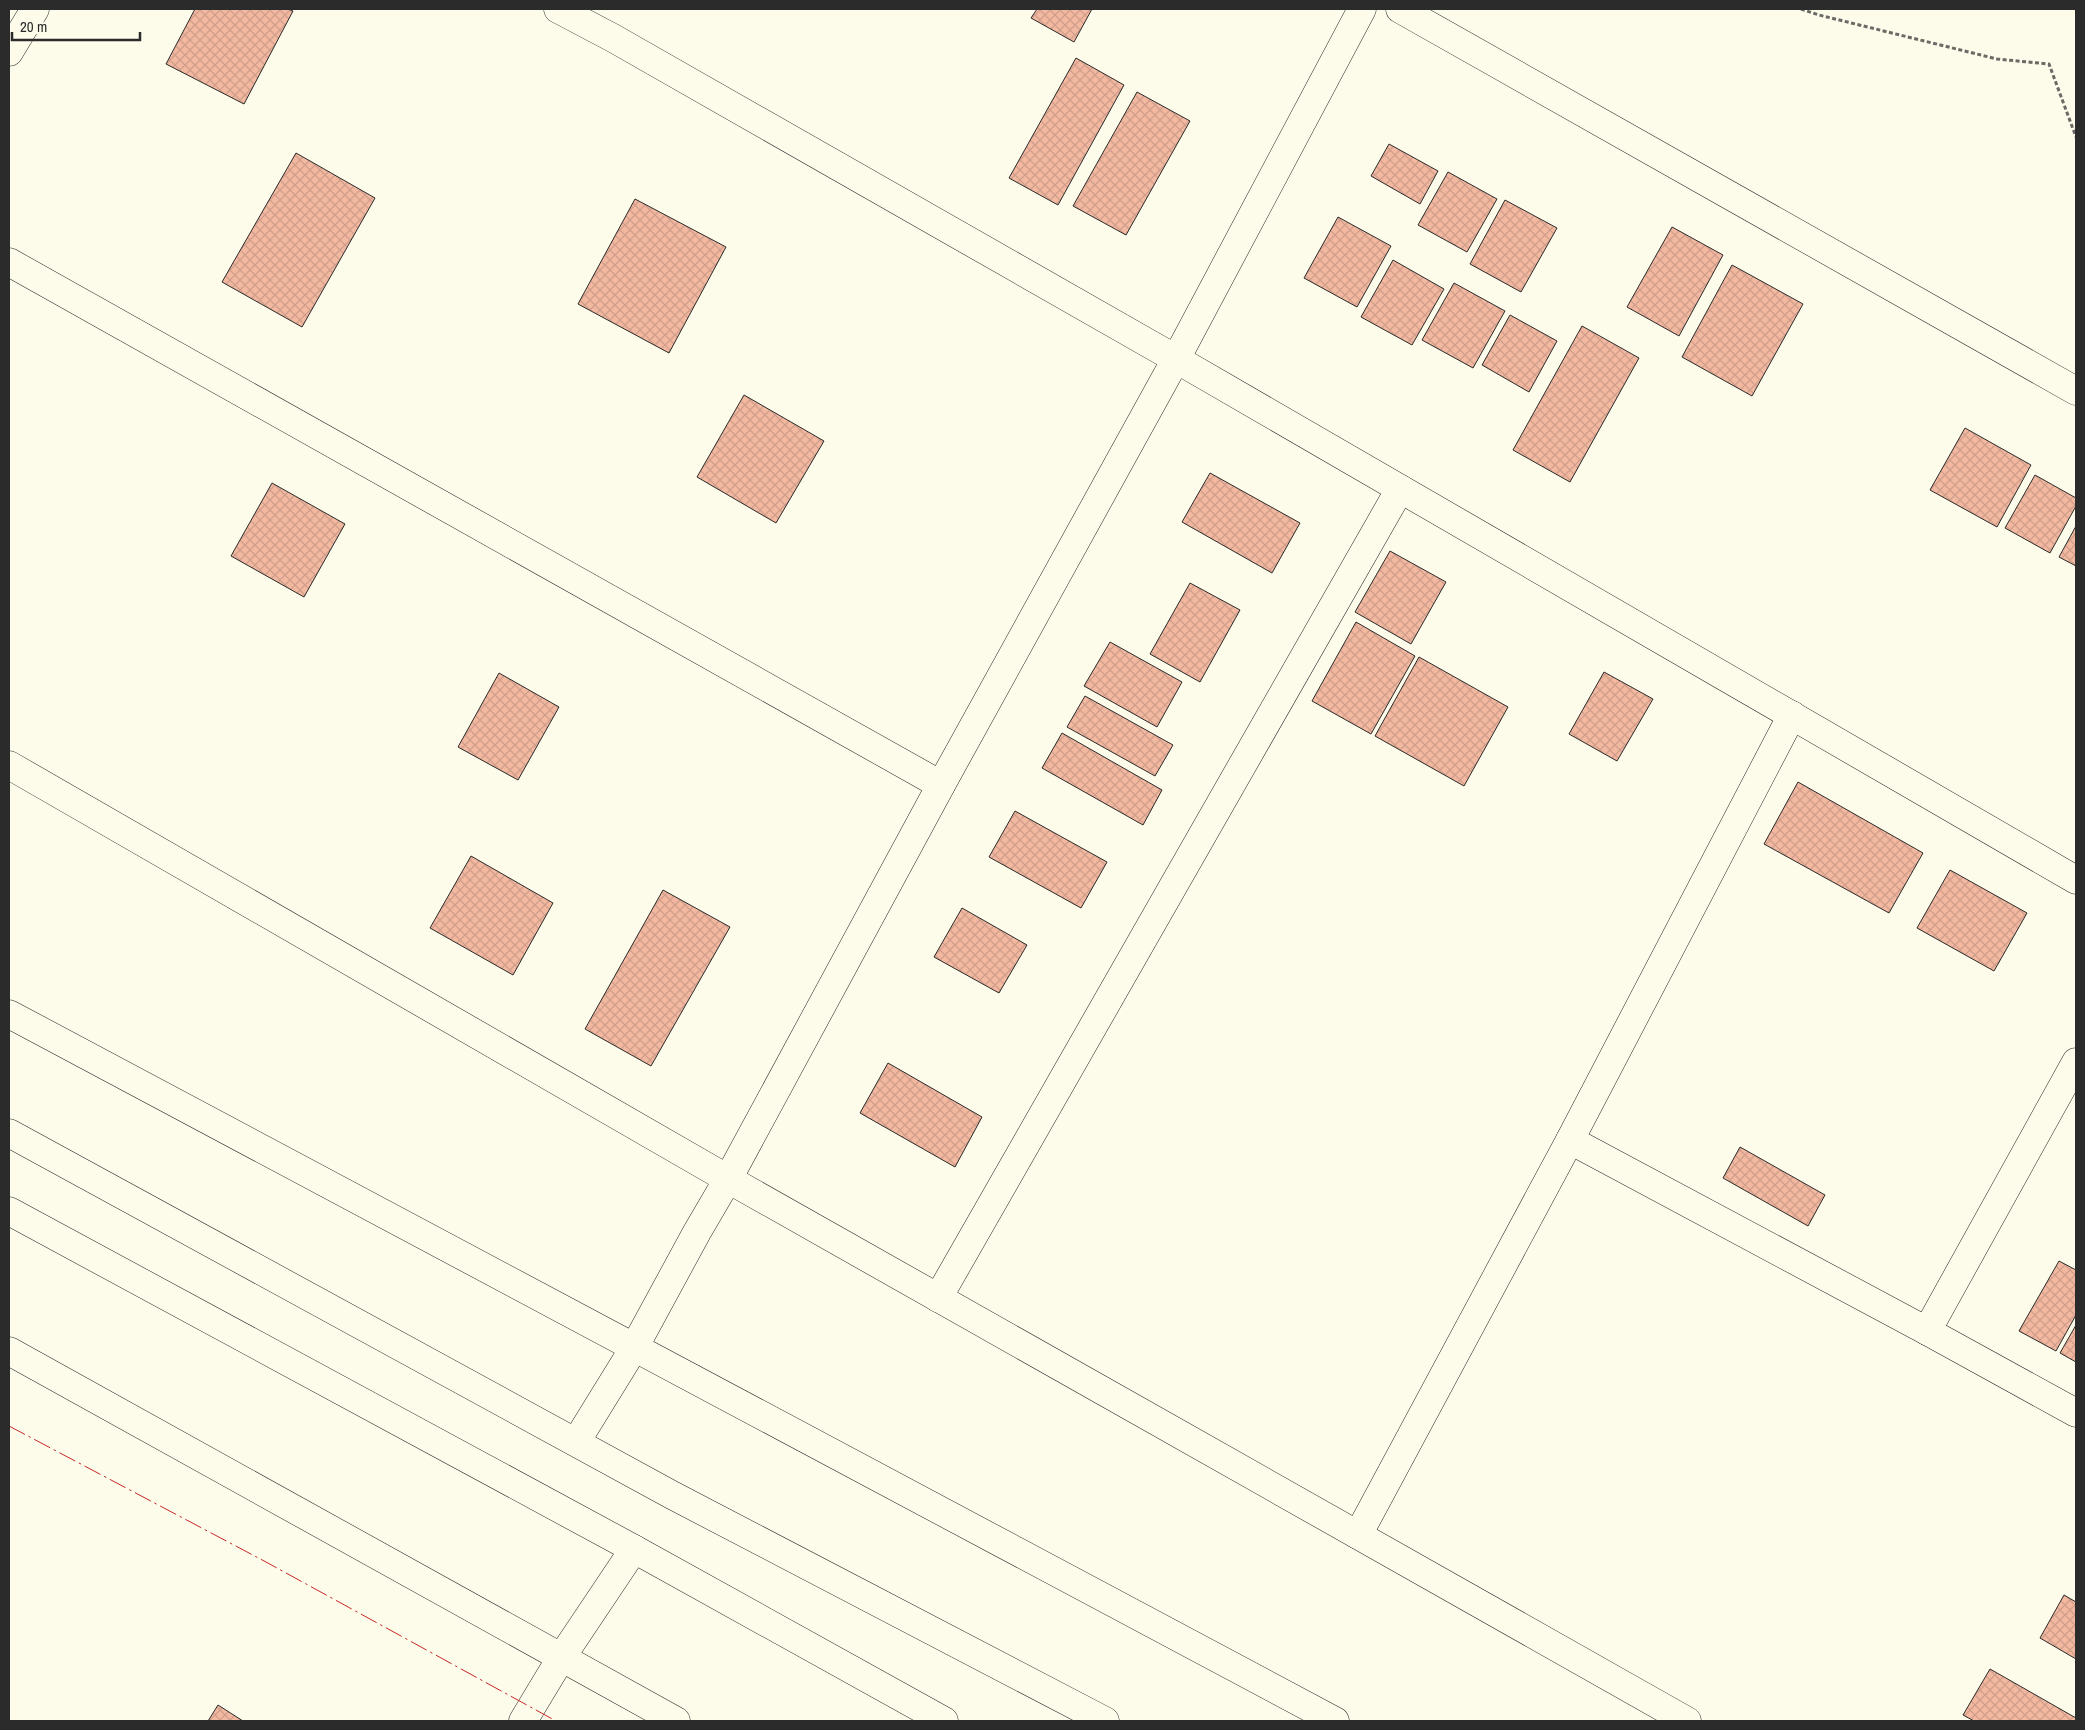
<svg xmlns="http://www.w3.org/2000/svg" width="2085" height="1730" font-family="'Archivo Narrow',sans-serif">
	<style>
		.building { fill: url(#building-cross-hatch); stroke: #2b2b2b }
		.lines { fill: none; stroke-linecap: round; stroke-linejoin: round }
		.street-casing { stroke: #2b2b2b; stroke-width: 29 }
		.secondary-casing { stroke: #2b2b2b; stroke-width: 29 }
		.path { stroke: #6a6964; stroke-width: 3; stroke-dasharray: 4 2.5; stroke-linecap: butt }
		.street { stroke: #fdfbea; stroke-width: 28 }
		.secondary { stroke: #fdfbea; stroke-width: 28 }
		.power { stroke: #c62828; stroke-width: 1; stroke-dasharray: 18 4 2.5 4; stroke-linecap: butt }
	</style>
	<defs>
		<pattern id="building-cross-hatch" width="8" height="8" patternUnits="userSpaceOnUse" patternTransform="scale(1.25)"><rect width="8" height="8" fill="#f2b8a0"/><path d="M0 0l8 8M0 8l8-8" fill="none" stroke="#d09e8a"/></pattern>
	</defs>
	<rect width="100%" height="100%" fill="#fdfbea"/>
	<g class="building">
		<path d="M195 9H288L293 11 244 104 166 64Z"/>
		<path d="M1037 9H1092L1074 42 1031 18Z"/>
		<path d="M1076 58 1124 85 1058 205 1009 178Z"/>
		<path d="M1137 92 1190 121 1126 235 1073 206Z"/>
		<path d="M1389 144 1438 171 1420 204 1371 176Z"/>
		<path d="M296 153 375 198 302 327 222 282Z"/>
		<path d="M1448 172 1497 199 1467 252 1418 225Z"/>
		<path d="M635 199 726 247 669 353 578 304Z"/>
		<path d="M1505 200 1557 228 1521 292 1470 264Z"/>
		<path d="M1338 217 1391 246 1357 307 1304 278Z"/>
		<path d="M1672 227 1723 255 1679 336 1627 307Z"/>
		<path d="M1393 260 1444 289 1412 345 1361 317Z"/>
		<path d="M1732 265 1803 304 1752 396 1682 357Z"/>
		<path d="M1454 283 1505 311 1473 368 1422 340Z"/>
		<path d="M1510 315 1557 341 1529 392 1482 365Z"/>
		<path d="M1582 326 1639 358 1570 482 1513 450Z"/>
		<path d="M744 395 824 441 776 523 697 477Z"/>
		<path d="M1965 428 2031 465 1997 527 1930 490Z"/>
		<path d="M1210 473 1300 523 1272 573 1182 522Z"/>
		<path d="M2035 475 2076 498V506L2050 553 2005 528Z"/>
		<path d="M272 483 345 524 304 597 231 556Z"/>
		<path d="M2076 526V566L2059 557Z"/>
		<path d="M1390 551 1446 582 1411 644 1355 612Z"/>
		<path d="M1190 583 1240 610 1200 682 1150 654Z"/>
		<path d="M1356 622 1415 656 1371 734 1312 701Z"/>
		<path d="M1110 642 1182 682 1157 727 1084 686Z"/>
		<path d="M1419 657 1508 707 1464 786 1375 736Z"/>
		<path d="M1604 672 1653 699 1617 761 1569 734Z"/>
		<path d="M499 673 559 707 518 780 458 747Z"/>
		<path d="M1085 696 1173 745 1155 776 1067 727Z"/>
		<path d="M1062 733 1162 790 1143 825 1042 768Z"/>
		<path d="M1798 782 1923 853 1889 913 1764 844Z"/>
		<path d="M1015 811 1107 862 1081 908 989 857Z"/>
		<path d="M471 856 553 903 513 975 430 928Z"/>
		<path d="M1950 870 2027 913 1994 971 1917 928Z"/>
		<path d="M663 890 730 927 651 1066 585 1029Z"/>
		<path d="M962 908 1027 945 999 993 934 957Z"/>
		<path d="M888 1063 982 1117 955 1167 860 1113Z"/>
		<path d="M1740 1147 1825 1195 1808 1226 1723 1178Z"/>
		<path d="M2059 1261 2076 1270V1315L2056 1351 2019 1331Z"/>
		<path d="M2076 1325V1362L2060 1353Z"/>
		<path d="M2064 1595 2076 1602V1659L2040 1638Z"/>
		<path d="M1990 1669 2076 1718V1721H1974L1963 1715Z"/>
		<path d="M218 1705 243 1721H208Z"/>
	</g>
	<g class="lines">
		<defs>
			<g id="street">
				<path d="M558 9 613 38 1176 359 2076 880"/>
				<path d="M1400 9 2076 391"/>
				<path d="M9 52 35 9"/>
				<path d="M9 262 941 785"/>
				<path d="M9 765 728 1179 1687 1721"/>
				<path d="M9 1014 1335 1721"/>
				<path d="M1570 1140 1927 1331 2076 1413"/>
				<path d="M938 1298 1400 489"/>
				<path d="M1927 1331 2076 1062"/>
				<path d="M9 1351 676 1721"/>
				<path d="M576 1442 634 1348 697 1232 728 1179 941 785 1176 359 1362 9"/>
				<path d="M1358 1535 1570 1140 1792 715"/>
				<path d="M523 1721 561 1658 634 1549"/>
			</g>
			<g id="secondary">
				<path d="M9 1133 672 1495 1105 1721"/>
				<path d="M9 1211 634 1549 944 1721"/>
			</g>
		</defs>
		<use href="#street" class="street-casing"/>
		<use href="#secondary" class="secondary-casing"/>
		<path class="path" d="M1801 9 1819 15 1997 59 2049 64 2076 137"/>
		<use href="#street" class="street"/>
		<use href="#secondary" class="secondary"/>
		<path class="power" d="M9 1426 266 1562 556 1721"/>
	</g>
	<rect width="2085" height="1730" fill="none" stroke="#2b2b2b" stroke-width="20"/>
	<path d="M12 32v8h128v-8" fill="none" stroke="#2b2b2b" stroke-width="2.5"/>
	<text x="20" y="32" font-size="15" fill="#2b2b2b" stroke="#fdfbea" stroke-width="4" paint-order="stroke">20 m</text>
</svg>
